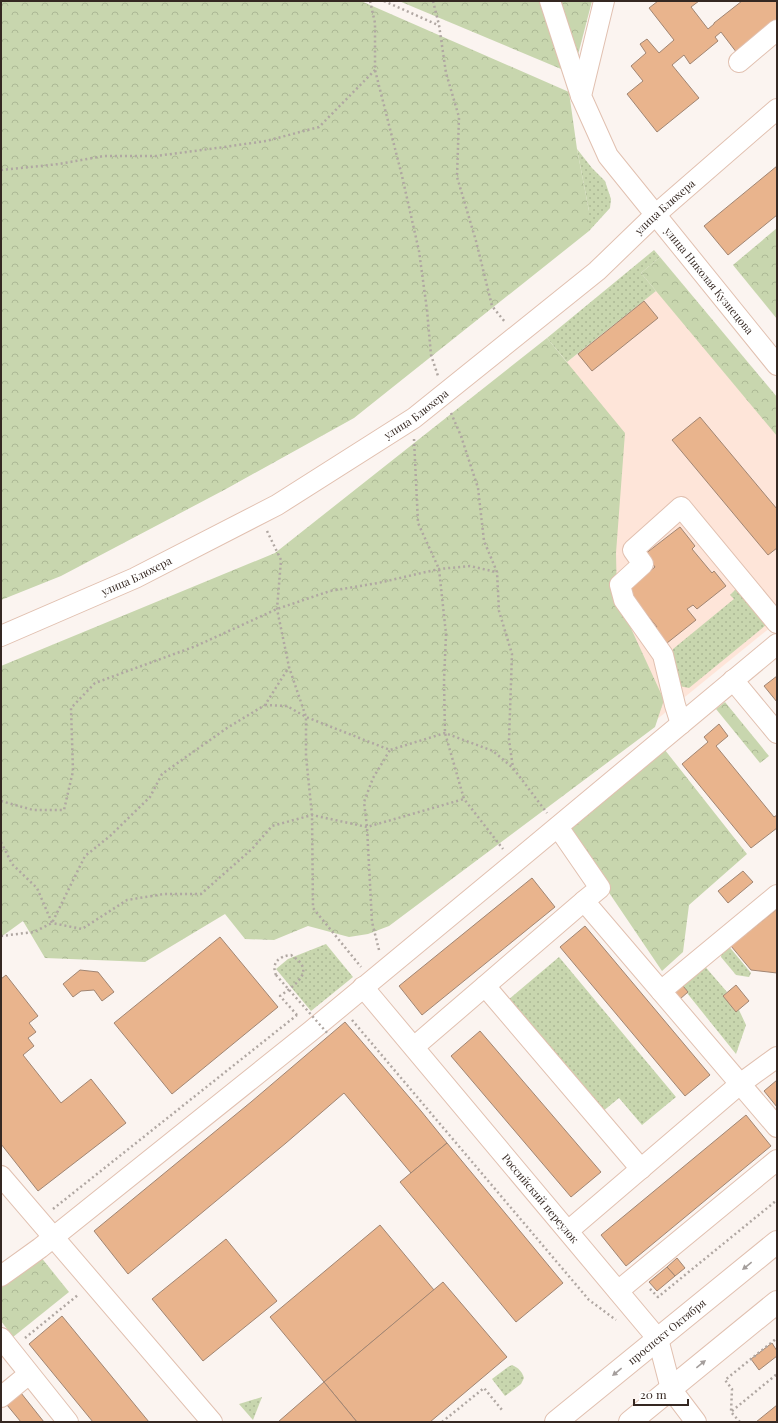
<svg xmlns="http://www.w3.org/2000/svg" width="778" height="1423" font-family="'Playfair Display',serif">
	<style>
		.built { fill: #fee5d9 }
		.grass { fill: url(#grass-dots) }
		.forest { fill: url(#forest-crowns) }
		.building { fill: #e9b48d; stroke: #a18572 }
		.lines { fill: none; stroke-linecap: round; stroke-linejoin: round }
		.minor-casing { stroke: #e1c0b0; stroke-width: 22 }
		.major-casing { stroke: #e1c0b0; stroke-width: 24 }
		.path { stroke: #b0a7a2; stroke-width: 2.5; stroke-dasharray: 2 3; stroke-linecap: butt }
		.minor { stroke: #fff; stroke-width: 20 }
		.major { stroke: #fff; stroke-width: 22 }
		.path-bridge { stroke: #b0a7a2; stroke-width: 2.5; stroke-dasharray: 2 3; stroke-linecap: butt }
		.oneway { fill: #a49e9c }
		.labels { text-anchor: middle; stroke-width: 4; stroke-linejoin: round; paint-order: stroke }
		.street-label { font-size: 11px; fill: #352822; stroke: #fff }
	</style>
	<defs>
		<pattern id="grass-dots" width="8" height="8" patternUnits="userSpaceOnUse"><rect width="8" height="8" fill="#c8d6ae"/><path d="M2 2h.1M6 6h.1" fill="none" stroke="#acb895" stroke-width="1.8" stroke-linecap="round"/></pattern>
		<pattern id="forest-crowns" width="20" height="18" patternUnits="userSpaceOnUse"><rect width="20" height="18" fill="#c8d6ae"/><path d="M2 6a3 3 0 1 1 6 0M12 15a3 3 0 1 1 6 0" fill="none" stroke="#acb895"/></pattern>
	</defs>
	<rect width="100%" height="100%" fill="#fbf4f0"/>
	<path class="built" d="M672 278 777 403V622L675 705 554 800 476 435Z"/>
	<g class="grass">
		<path d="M577 149 592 168 605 181 611 199 610 208 589 231V211Z"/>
		<path d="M654 250 660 257 641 273 656 291 567 362 547 338Z"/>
		<path d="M737 588 766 625 689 688 674 685 673 649 734 599 730 595Z"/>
		<path d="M326 944 353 977 311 1011 276 969 288 959Z"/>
		<path d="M722 944H727L751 973 749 977 736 975 721 957Z"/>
		<path d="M559 957 676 1097 642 1125 619 1098 602 1112 508 1000Z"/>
		<path d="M702 963 727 992 723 996 736 1012 739 1010 746 1025 736 1054 687 993 688 992 679 981Z"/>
		<path d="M512 1365C519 1368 522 1372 524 1378L521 1384 505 1396 492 1379 508 1367Z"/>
		<path d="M262 1397 253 1420 239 1404Z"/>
	</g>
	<g class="forest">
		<path d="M1 1H361L569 92 577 149 589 211V231L354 418 226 489 61 576 1 600Z"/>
		<path d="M399 1H592L573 74Z"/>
		<path d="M777 228V319L733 265Z"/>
		<path d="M660 257 777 397V436L641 273Z"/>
		<path d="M547 338 625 433 616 553 617 598 664 700 655 727 389 926 368 934 349 937 308 926 274 940 245 939 225 914 145 962 45 958 23 921 1 937V666L275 553Z"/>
		<path d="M725 702 769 756 760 763 716 709Z"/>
		<path d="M661 745 747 854 689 905 683 952 662 971 566 829Z"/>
		<path d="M40 1256 69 1292 13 1337 1 1321V1288Z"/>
	</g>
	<g class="building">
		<path d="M658 1H699L691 7 708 29 714 24V23L742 1H777V21L737 53 721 32 715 37 718 41 690 64 684 55 672 65 699 98 657 132 627 94 643 81 631 66 646 53 640 44 647 39 659 53 674 40 649 8Z"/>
		<path d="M777 166V215L728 255 704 226Z"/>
		<path d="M644 301 658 318 592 371 578 354Z"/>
		<path d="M700 417 777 509V548L768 555 672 440Z"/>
		<path d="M680 527 695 546 692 549 712 573 714 571 726 586 697 609 693 605 687 609 696 620 667 643 655 629 657 627 627 590 655 567 645 554Z"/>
		<path d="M777 676V702L764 686Z"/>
		<path d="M719 724 728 736 716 746 774 817 777 815V828L751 848 682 764 708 742 704 737Z"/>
		<path d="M743 871 753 882 728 903 718 891Z"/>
		<path d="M532 878 555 907 422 1015 399 986Z"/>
		<path d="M777 909V973L751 970 731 946Z"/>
		<path d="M585 926 710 1075 685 1096 560 947Z"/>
		<path d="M220 937 278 1007 172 1094 114 1023Z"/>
		<path d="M80 970 98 972 114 992 102 1001 94 990 81 991 73 997 63 984Z"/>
		<path d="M6 975 38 1016 29 1023 36 1032 28 1038 34 1046 23 1055 61 1103 91 1079 126 1123 38 1191 1 1144V979Z"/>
		<path d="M679 981 688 992 680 999 671 988Z"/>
		<path d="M736 985 749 1001 736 1012 723 996Z"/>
		<path d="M345 1022 421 1111 447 1143 411 1173 344 1093 286 1143 128 1274 94 1231 251 1102Z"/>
		<path d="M480 1031 601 1172 571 1197 451 1056Z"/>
		<path d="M777 1080V1107L764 1091Z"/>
		<path d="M746 1115 771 1146 626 1266 601 1235Z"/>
		<path d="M447 1143 563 1283 516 1322 400 1182Z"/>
		<path d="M380 1225 434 1290 324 1382 270 1317Z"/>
		<path d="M226 1239 277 1301 203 1361 152 1299Z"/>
		<path d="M677 1258 685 1268 675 1276 667 1267Z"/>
		<path d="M667 1267 675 1276 657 1291 649 1282Z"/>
		<path d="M443 1282 507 1357 430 1422H357L324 1382Z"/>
		<path d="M62 1316 149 1422H93L29 1344Z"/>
		<path d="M772 1343 777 1351V1356L759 1370 751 1359Z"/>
		<path d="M324 1382 357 1422H278Z"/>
		<path d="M21 1393 44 1422H21L7 1405Z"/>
		<path d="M777 1405V1422H756Z"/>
	</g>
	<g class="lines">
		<defs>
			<g id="minor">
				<path d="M550 1 581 96"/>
				<path id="s1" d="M604 1 581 96 608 156 777 365"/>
				<path d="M739 62 777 30"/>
				<path id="s2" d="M1 636 135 578 277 505 414 418 597 271 655 215 777 109"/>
				<path d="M733 680 777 733"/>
				<path d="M681 724 675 705 663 655 624 600 620 585 643 564 633 550 681 507 777 623"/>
				<path d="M558 827 600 888 584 901 777 1127"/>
				<path d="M485 986 584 901"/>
				<path id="s3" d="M363 987 658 1339 671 1389 696 1422"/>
				<path d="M661 991 777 895"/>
				<path d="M414 1047 485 986 641 1169"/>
				<path d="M1 1176 212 1422"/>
				<path d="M568 1231 740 1084 777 1057"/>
				<path d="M1 1276 40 1248 311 1031 514 863 777 644"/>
				<path d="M618 1291 777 1160"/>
				<path d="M1 1338 68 1422"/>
				<path d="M1 1397 29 1374"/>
			</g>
			<g id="major">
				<path id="s4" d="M556 1422 777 1242"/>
				<path d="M630 1422 777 1302"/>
			</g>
		</defs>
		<use href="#minor" class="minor-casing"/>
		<use href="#major" class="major-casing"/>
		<g class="path">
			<path d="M370 1 375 23V70L402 176 419 251 427 310 431 355 438 376"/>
			<path d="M384 1 438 25"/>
			<path d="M433 1 439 25 446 73 459 117 457 177 476 241 492 306 505 322"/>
			<path d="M1 170 59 164 104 156H156L217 148 266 141 319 127 375 70"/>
			<path d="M451 413 461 436 478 488 484 541 497 572 499 611 512 654 509 740 513 768"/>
			<path d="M414 439 418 523 439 569 446 634 444 681 445 733 464 799 503 849"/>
			<path d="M267 531 281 560 277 609 289 667 306 717V756L312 815 313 908 361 967"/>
			<path d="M265 705 287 706 306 717 390 750 445 733 493 751 513 768 547 813"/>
			<path d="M1 801 33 810H64L73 771 71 708 95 683 196 646 277 609 330 591 378 583 439 569 470 566 496 572"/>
			<path d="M1 842 12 864 37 888 52 923 82 929 127 900 164 894H201L252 849 272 826 312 815 367 827 464 799"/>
			<path d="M1 936 34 932 52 923 85 856 110 836 150 797 162 774 227 728 265 705 289 667"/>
			<path d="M379 950 372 922 367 827 364 802 373 778 390 750"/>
			<path d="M276 975C271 963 279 956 291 955 317 971 296 984 280 996L297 1015"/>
			<path d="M352 1020 589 1300 616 1320"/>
			<path d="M53 1209 297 1015"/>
			<path d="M650 1289 658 1297 777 1200"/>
			<path d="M25 1338 78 1295"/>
			<path d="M732 1411 777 1374"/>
			<path d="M442 1422 484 1388 502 1410"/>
			<path d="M740 1422 731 1412 732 1389 725 1380 777 1338"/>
		</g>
		<use href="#minor" class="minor"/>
		<use href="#major" class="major"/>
		<path class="path-bridge" d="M276 975 329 1035"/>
	</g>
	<defs><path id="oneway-solid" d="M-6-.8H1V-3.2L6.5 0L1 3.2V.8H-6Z"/></defs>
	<g class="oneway">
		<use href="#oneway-solid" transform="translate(747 1266) rotate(141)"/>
		<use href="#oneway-solid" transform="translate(701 1364) rotate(-39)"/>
		<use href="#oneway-solid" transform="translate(617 1372) rotate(141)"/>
	</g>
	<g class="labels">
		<g class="street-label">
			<text dy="4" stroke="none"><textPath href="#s2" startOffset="796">улица Блюхера</textPath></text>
			<text dy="4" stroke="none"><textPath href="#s1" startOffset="324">улица Николая Кузнецова</textPath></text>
			<text dy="4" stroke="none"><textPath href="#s2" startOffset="472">улица Блюхера</textPath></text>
			<text dy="4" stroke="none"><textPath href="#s2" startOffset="148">улица Блюхера</textPath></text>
			<text dy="4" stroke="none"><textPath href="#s3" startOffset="276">Российский переулок</textPath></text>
			<text dy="4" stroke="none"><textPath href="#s4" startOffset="143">проспект Октября</textPath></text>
		</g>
	</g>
	<rect width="778" height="1423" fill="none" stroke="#352822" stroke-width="4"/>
	<path d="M634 1399v6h54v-6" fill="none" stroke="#352822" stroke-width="2"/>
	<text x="640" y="1399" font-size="12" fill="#352822" stroke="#ffffff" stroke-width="3" paint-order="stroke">20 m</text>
</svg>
